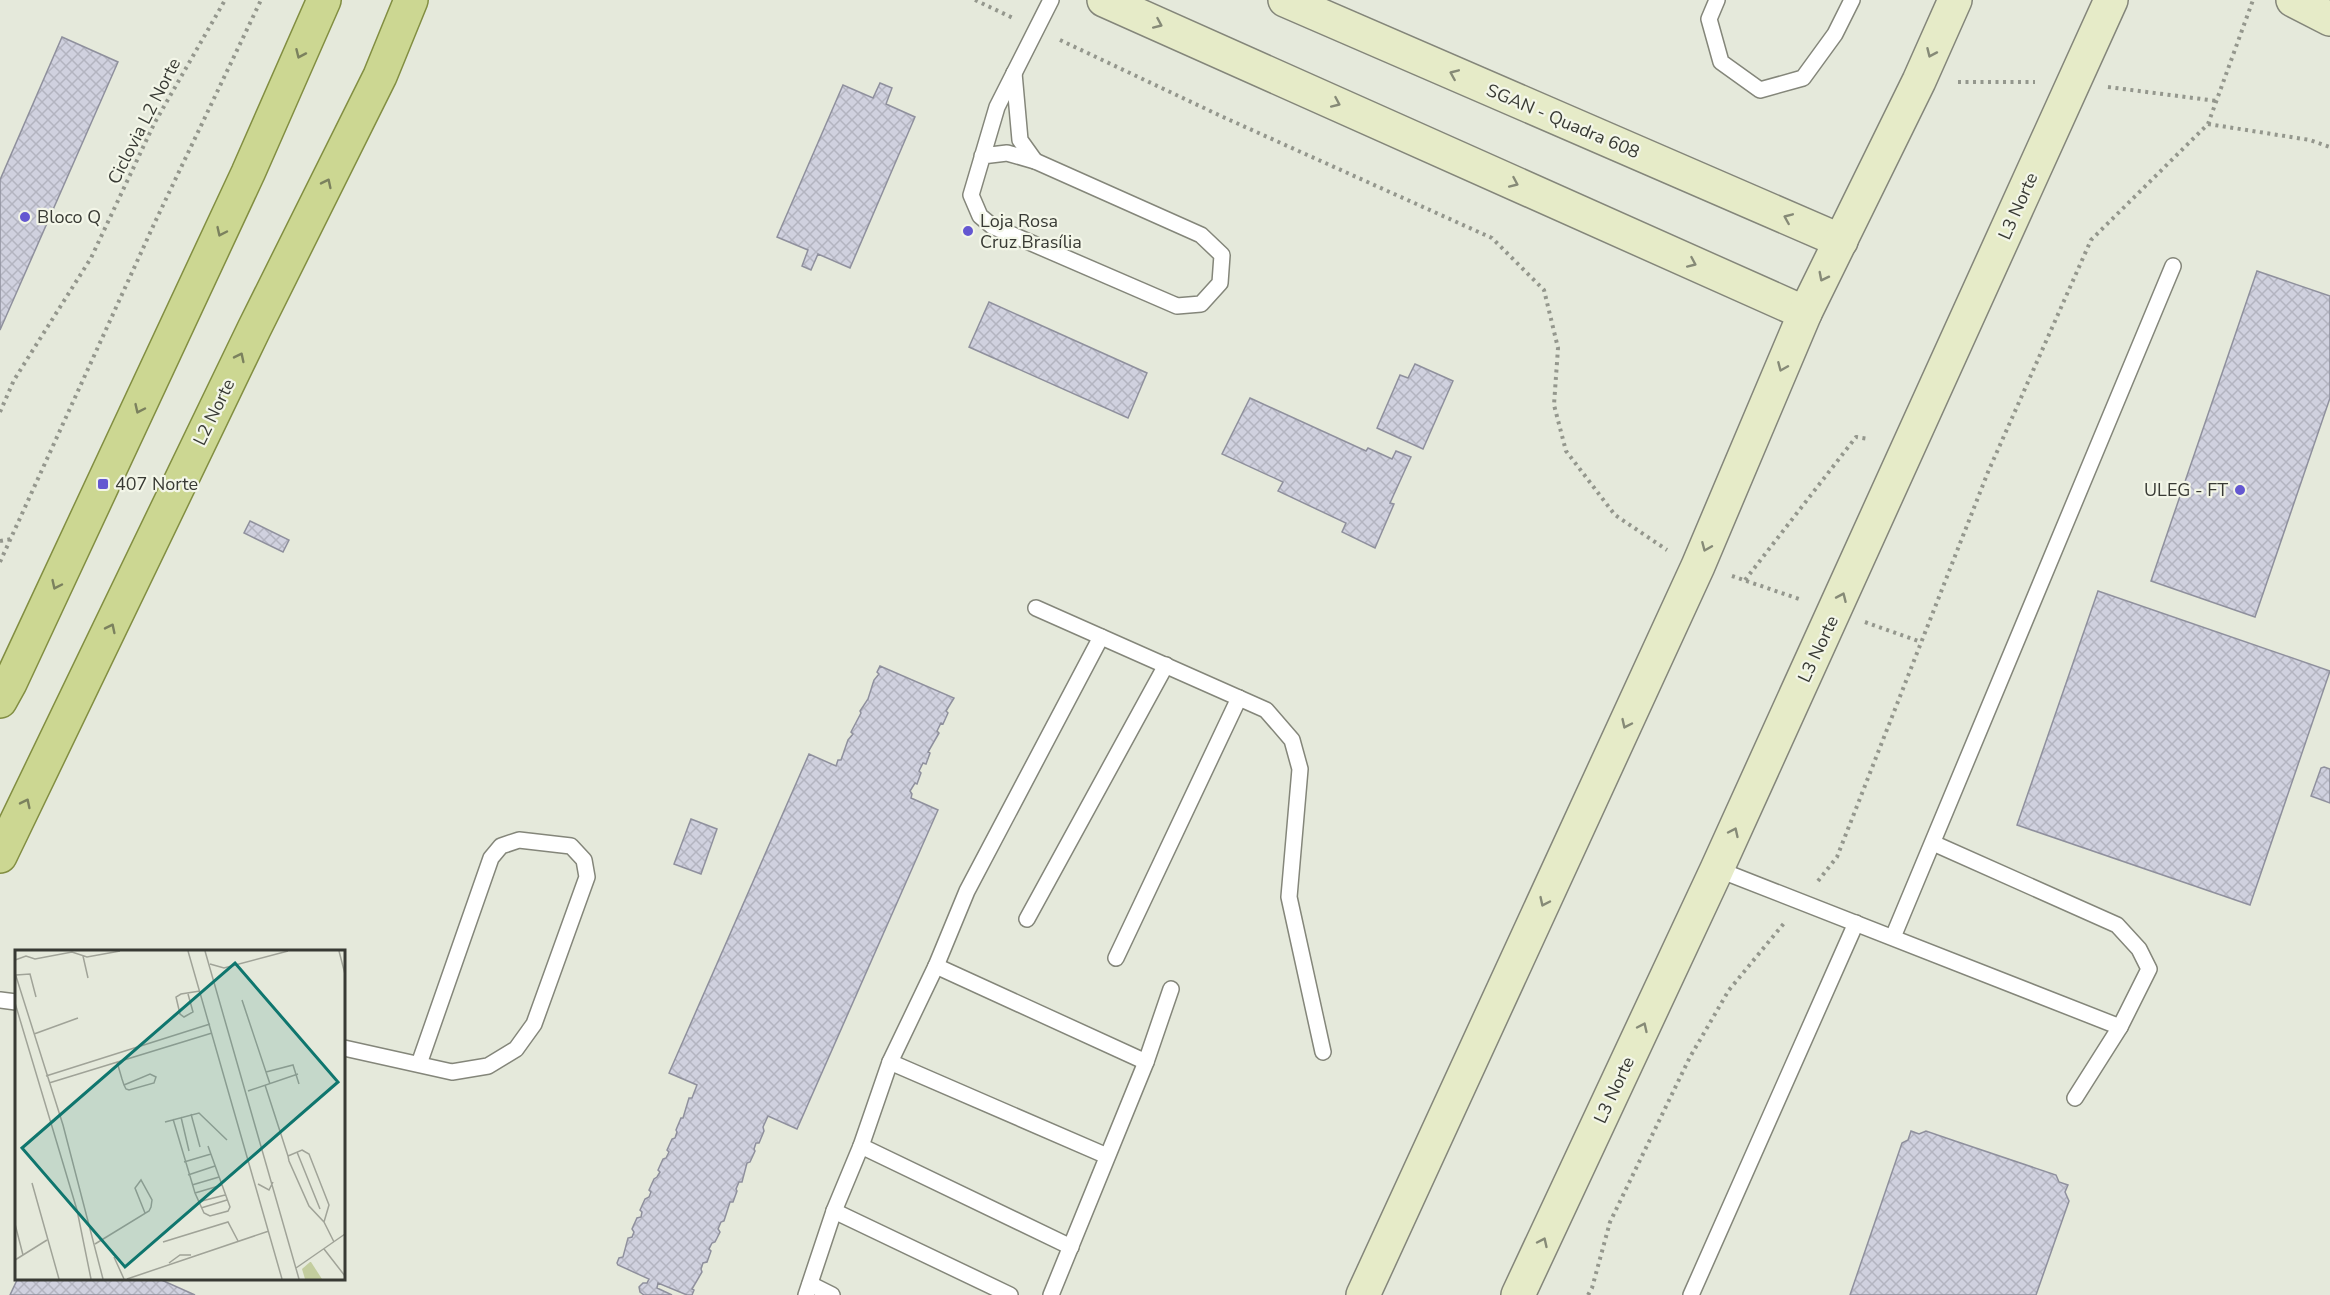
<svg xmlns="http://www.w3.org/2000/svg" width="2330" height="1295" font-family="'Nunito Sans',sans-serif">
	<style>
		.building { fill: url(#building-cross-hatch); stroke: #8f909d; stroke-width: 1.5 }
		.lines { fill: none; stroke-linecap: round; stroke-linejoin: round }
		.lane-casing { stroke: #84867a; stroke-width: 18 }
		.secondary-casing { stroke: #84867a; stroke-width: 36 }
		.primary-casing { stroke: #828e42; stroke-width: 36 }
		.path { stroke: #94978d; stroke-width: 4; stroke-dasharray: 3 4.5; stroke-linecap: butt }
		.lane { stroke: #fff; stroke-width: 15 }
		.secondary { stroke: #e6ebc8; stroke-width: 33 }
		.primary { stroke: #ccd792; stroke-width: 33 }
		.oneway { stroke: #868a77 }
		.oneway2 { stroke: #7b815e }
		.poi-dot { fill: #6457d1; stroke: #f3f6e8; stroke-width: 2 }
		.labels { text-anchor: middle; stroke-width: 4.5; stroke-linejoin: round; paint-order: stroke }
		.street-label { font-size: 18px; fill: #383a34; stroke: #f3f6e8 }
		.poi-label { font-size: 18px; fill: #383a34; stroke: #f3f6e8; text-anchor: start }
		.inset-road { fill: none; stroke: #a0a398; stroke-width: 1.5 }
		.view { fill: #0f766e; fill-opacity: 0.15; stroke: #0f766e; stroke-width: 3 }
		.inset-edge { fill: none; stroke: #383a34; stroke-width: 3 }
	</style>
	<defs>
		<pattern id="building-cross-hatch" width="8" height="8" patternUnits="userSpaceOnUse" patternTransform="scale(1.5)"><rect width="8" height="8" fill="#d0d1df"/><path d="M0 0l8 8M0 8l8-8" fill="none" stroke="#b3b4c0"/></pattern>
	</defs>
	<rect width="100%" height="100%" fill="#e5e9db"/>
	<g class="building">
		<path d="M62 37 118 62 0 330V180Z"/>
		<path d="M880 83 892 88 886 104 915 117 850 268 818 254 811 270 802 266 808 250 777 237 843 85 873 98Z"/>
		<path d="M2257 271 2330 296V398L2255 617 2151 581Z"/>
		<path d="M989 302 1147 373 1128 418 969 347Z"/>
		<path d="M1415 364 1453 381 1423 449 1377 428 1400 375 1408 378Z"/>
		<path d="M1250 398 1366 451 1368 448 1392 459 1396 451 1411 457 1390 503 1394 504 1375 548 1342 532 1346 523 1278 491 1283 482 1222 454Z"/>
		<path d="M250 521 289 540 283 552 244 533Z"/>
		<path d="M2098 591 2330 671 2250 905 2017 825Z"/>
		<path d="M880 666 954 698 946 711 948 713 943 724 941 723 937 731 939 733 928 752 930 753 926 764 923 763 919 771 921 773 917 784 915 783 910 791 912 794 911 798 938 810 797 1129 768 1116 763 1127 764 1131 759 1143H756L754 1149 755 1151 750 1162 747 1163 742 1182H739L736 1189 737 1191 733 1202H730L724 1221 721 1222 718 1229 720 1232 715 1242 712 1243 709 1249 711 1251 707 1262 703 1263 701 1269 702 1272 692 1289 694 1290 692 1295H687L658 1283 657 1288 672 1295H644L640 1292 639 1287 643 1283H647L649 1279 618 1265 617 1263 619 1258 623 1257 628 1238 632 1237 634 1232 632 1229 637 1218 641 1217 642 1212 640 1210 645 1199 649 1197 651 1192 649 1190 654 1179 657 1177 660 1172 658 1170 663 1159 666 1158 669 1152 667 1150 672 1139 675 1138 677 1132 676 1130 681 1118H683L689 1098H692L697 1085 669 1073 809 754 836 766 838 760H841L848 740 853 734 851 732 861 713 860 711 868 699 874 680 879 674 877 672Z"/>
		<path d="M2324 767 2330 769V803L2311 796 2321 768Z"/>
		<path d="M691 819 717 829 701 874 674 864Z"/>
		<path d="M1911 1131 1919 1134 1926 1131 1955 1141 2056 1175 2059 1182 2068 1185 2065 1192 2069 1201 2036 1295H1850L1902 1143 1908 1140Z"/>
		<path d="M18 1278H157L195 1295H10Z"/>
	</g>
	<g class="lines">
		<defs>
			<g id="lane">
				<path d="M1717 0 1709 19 1721 62 1760 90 1803 78 1835 34 1852 0"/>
				<path d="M1014 73 1020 140 1035 161"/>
				<path d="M982 156 1007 153 1035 161 1201 235 1222 255 1220 283 1201 304 1177 306 992 226 980 216 971 195 997 107 1051 0"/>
				<path d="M1036 608 1266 710 1292 740 1300 769 1289 897 1323 1052"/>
				<path d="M1933 843 2117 925 2139 949 2149 969 2120 1027 2075 1098"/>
				<path d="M1717 869 2120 1027"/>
				<path d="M1027 919 1166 665"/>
				<path d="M1893 937 2173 266"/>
				<path d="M1116 958 1239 698"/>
				<path d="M936 966 1146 1062"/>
				<path d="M0 1000 16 1002"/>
				<path d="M344 1048 452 1072 488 1066 516 1049 534 1024 587 877 584 860 571 846 519 840 501 846 491 858 419 1064"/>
				<path d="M890 1062 1107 1156"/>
				<path d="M861 1146 1071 1247"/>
				<path d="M834 1211 1010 1295"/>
				<path d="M810 1284 832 1295"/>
				<path d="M806 1295 834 1211 861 1146 890 1062 936 966 967 891 1101 637"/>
				<path d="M1051 1295 1146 1062 1171 989"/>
				<path d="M1691 1295 1856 923"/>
			</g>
			<g id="secondary">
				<path d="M1104 0 1805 313"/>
				<path d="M1285 0 1841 241"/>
				<path d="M2293 0 2330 19"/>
				<path d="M1363 1295 1698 566 1805 313 1919 81 1955 0"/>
				<path d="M1518 1295 1717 869 2111 0"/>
			</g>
			<g id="primary">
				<path d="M0 701 10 683 248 173 324 0"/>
				<path d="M0 856 254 329 380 76 411 0"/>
			</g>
		</defs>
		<use href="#lane" class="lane-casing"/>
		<use href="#secondary" class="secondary-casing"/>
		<use href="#primary" class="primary-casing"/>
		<g class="path">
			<path d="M975 0 1013 18"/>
			<path d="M1060 40 1223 117 1492 238 1544 290 1558 348 1554 405 1566 451 1615 515 1667 550"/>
			<path d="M1958 82H2035"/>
			<path d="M2108 87 2217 101"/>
			<path d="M2208 124 2310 140 2330 147"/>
			<path d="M0 412 14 380 91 258 154 124 225 0"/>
			<path d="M0 541 11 539"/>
			<path d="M0 562 155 222 261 0"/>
			<path d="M1732 576 1802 600"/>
			<path d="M1745 580 1856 437 1869 439"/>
			<path d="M1865 622 1921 642"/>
			<path d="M1818 881 1837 857 1988 472 2091 240 2208 124 2253 0"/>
			<path d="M1588 1295 1592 1288 1610 1222 1690 1057 1729 990 1785 922"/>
		</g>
		<use href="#lane" class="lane"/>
		<use href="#secondary" class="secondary"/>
		<use href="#primary" class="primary"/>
	</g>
	<defs><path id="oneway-chevron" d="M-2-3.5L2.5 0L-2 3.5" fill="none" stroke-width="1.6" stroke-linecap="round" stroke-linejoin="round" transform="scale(1.5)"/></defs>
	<g class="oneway">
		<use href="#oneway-chevron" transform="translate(1158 24) rotate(24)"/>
		<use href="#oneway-chevron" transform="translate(1931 53) rotate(114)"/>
		<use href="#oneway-chevron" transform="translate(1454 74) rotate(-157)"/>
		<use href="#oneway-chevron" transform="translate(1336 103) rotate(24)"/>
		<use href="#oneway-chevron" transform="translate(1514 183) rotate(24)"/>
		<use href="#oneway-chevron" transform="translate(1788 218) rotate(-157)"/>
		<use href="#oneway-chevron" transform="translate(1692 263) rotate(24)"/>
		<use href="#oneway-chevron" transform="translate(1823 277) rotate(117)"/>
		<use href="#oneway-chevron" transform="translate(1782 367) rotate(113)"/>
		<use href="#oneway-chevron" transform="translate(1706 547) rotate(113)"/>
		<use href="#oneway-chevron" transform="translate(1842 597) rotate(-66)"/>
		<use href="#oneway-chevron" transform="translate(1626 724) rotate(115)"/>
		<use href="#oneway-chevron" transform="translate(1734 832) rotate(-65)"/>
		<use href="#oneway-chevron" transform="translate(1544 902) rotate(115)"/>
		<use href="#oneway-chevron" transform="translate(1643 1027) rotate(-65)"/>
		<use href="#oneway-chevron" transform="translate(1543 1242) rotate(-65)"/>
	</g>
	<g class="oneway2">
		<use href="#oneway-chevron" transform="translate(300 54) rotate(114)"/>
		<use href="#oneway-chevron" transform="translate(327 183) rotate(-64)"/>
		<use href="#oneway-chevron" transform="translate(221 232) rotate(115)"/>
		<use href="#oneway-chevron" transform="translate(240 357) rotate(-64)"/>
		<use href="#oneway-chevron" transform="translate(139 409) rotate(115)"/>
		<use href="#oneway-chevron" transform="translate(56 585) rotate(115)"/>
		<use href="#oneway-chevron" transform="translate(111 628) rotate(-64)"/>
		<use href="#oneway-chevron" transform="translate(26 803) rotate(-64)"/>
	</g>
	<g class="poi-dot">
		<circle cx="25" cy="217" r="6"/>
		<circle cx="968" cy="231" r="6"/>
		<rect x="97" y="478" width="12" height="12" rx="3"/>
		<circle cx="2240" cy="490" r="6"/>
	</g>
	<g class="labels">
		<g class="street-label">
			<text transform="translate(144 121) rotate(-63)" y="6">Ciclovia L2 Norte</text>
			<text transform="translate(1563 121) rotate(23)" y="6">SGAN - Quadra 608</text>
			<text transform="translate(2018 206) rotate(-66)" y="6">L3 Norte</text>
			<text transform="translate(214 412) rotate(-64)" y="6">L2 Norte</text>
			<text transform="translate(1818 649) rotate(-65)" y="6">L3 Norte</text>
			<text transform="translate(1614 1090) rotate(-65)" y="6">L3 Norte</text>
		</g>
		<g class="poi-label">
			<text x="37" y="223">Bloco Q</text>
			<text x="980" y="227">Loja Rosa<tspan x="980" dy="21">Cruz Brasília</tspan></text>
			<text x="115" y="490">407 Norte</text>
			<text x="2228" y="496" text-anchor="end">ULEG - FT</text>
		</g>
	</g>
	<g transform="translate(15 950)">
		<rect width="330" height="330" fill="#e5e9db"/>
		<path d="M295 312H296L307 329H290L287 319Z" fill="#c3cd9e"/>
		<path class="inset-road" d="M173 1 267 329M190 1 284 329M324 1 330 24M68 6 73 28M0 10 11 6 20 9 57 2 72 7 105 1M195 14 209 18 273 1M0 23 48 175 88 329M1 25 15 24 21 47M173 44 178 62 169 67 165 64 161 47 166 44 185 41M227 50 255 134M0 53 62 260 76 329M19 84 63 68M102 112 107 129 109 135 111 139 114 140 139 133 141 127 135 124 109 135M251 122 278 115 284 134M31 126 195 74M34 133 197 83M250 135 273 206M233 141 283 124M176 164 185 197M166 167 174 201M158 169 180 243 189 263 195 266 213 261 215 257 193 196M150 172 184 163 212 190M287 200 294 204 314 255 309 272 294 256 274 211 273 206ZM282 202 305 259M169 212 196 204M173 225 200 216M17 233 44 329M243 234 254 240 258 232M177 235 204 227M180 243 207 235M183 252 210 245M186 258 212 250M309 272 319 292M0 274 8 305M148 292 213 272 223 291M80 294 134 261 136 257 137 250 126 230 120 238 130 263M309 299 330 326M99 307 109 329M0 310 32 290M154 313 165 305H176M281 318 330 284M112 329 254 281"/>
		<path class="view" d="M220 13 323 132 110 317 7 198Z"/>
		<rect width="330" height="330" class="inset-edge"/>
	</g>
</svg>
